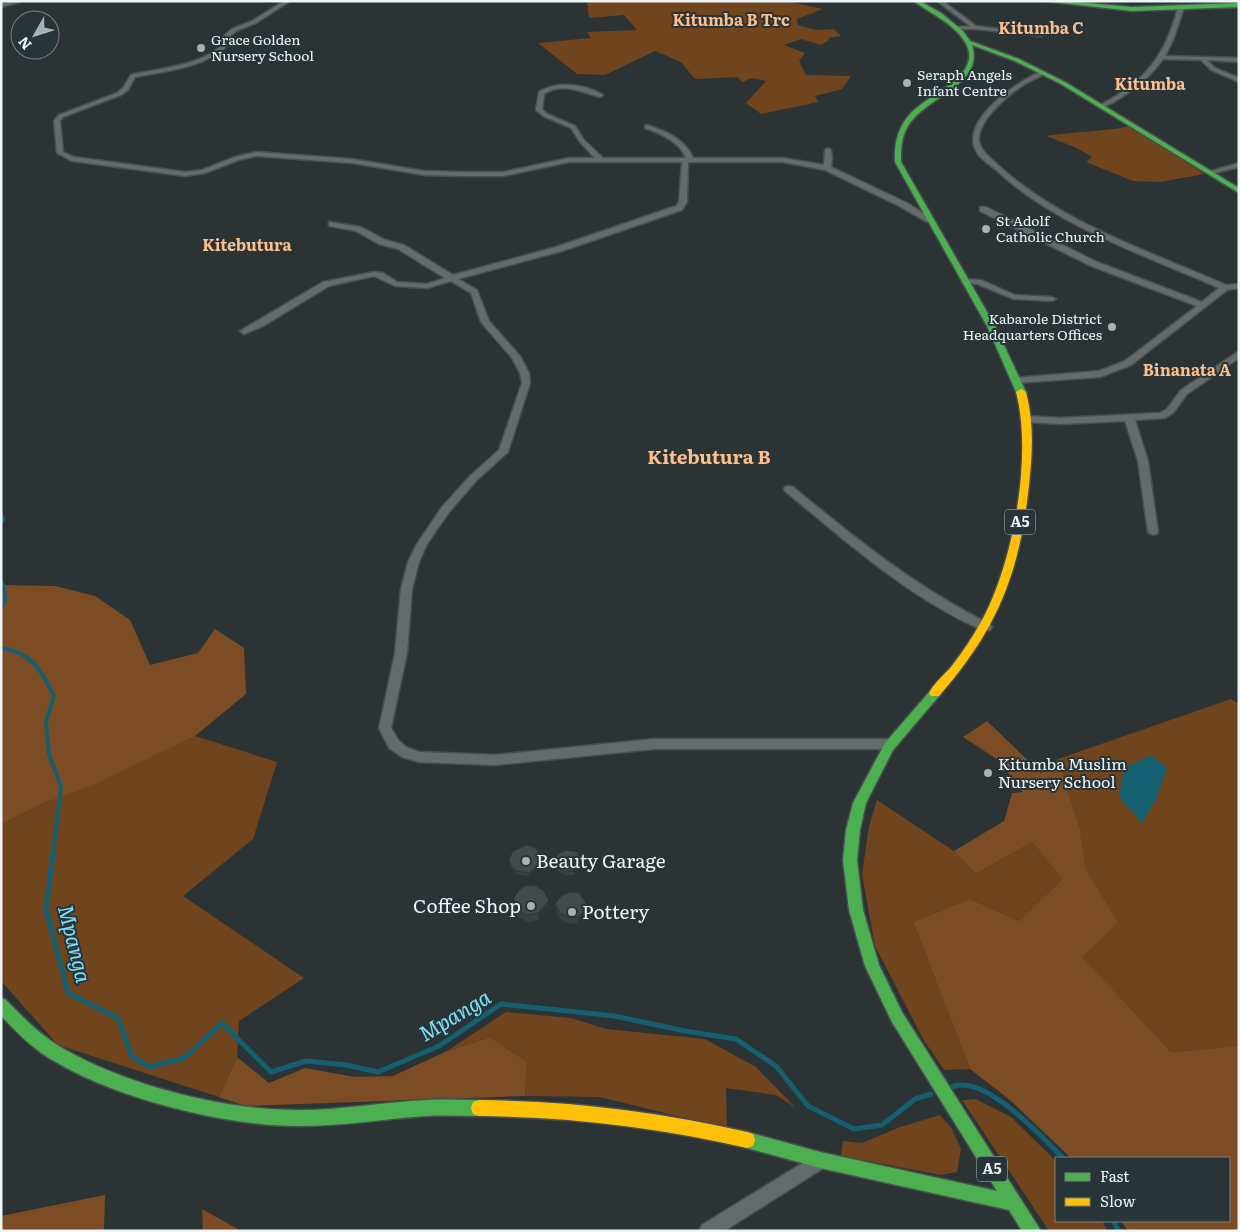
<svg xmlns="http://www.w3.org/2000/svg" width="1240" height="1232" font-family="Literata,serif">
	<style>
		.green { fill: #70441c }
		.forest { fill: #7c4d24 }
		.water { fill: #146070 }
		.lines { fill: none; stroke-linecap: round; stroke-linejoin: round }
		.stream-far2 { stroke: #146070; stroke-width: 3 }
		.stream-far1 { stroke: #146070; stroke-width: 4 }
		.stream { stroke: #146070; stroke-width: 5 }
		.street-casing { stroke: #494f50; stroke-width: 3 }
		.fast-casing { stroke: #494f50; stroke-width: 3 }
		.slow-casing { stroke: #494f50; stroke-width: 3 }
		.street { fill: #656a6b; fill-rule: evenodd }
		.fast { fill: #4caf50; fill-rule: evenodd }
		.slow { fill: #ffc107; fill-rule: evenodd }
		.wall { fill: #3a4040 }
		.shaded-wall { fill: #303434 }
		.building { fill: #444a4b; stroke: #303434 }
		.poi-dot { fill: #aab1b3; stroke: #283538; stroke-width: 2 }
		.labels { text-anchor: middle; stroke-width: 4; stroke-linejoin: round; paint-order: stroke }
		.far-poi-label { font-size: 14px; fill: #eef5f8; stroke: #283538; text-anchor: start }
		.shield { fill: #283538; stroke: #b3bbbe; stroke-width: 1 }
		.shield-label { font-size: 15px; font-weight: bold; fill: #eef5f8 }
		.far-quarter-label { font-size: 16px; font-weight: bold; fill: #febd8a; stroke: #283538 }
		.poi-label { font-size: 16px; fill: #eef5f8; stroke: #283538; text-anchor: start }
		.quarter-label { font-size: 19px; font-weight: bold; fill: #febd8a; stroke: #283538 }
		.near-poi-label { font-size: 19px; fill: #eef5f8; stroke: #283538; text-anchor: start }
		.near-water-label { font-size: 21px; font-style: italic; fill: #7ae0fa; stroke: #283538 }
	</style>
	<rect width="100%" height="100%" fill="#2c3334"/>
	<g class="green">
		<path d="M587 1H786L823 9 797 19 798 25 816 30 834 29 841 36 828 38 829 40 821 45 801 39 784 45 805 53 799 61 806 75 851 76 842 89 815 96 818 102 761 114 746 103 766 81 752 78 742 82 738 77 695 79 681 62 655 51 605 75 577 74 538 43 591 38 587 32 637 30 624 15 589 18Z"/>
		<path d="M1131 126 1204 174 1160 182 1133 181 1086 162 1092 157 1077 148 1046 136C1074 131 1103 132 1131 126Z"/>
		<path d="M1231 699 1239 704V1046L1171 1052 1071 947 1118 922 1086 869 1080 829 1058 759Z"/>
		<path d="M195 736 277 762 253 839 183 896 304 978 239 1021 237 1057 219 1097 58 1045 1 981V824L46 802Z"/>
		<path d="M877 800 954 851 976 874 1032 842 1062 879 1019 921 970 899 913 922 970 1069 944 1070 923 1039 875 946 862 874 869 826Z"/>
		<path d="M506 1012 571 1018 606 1029 705 1039 756 1067 796 1108 776 1095 726 1088 727 1128 599 1097 525 1096 527 1062 490 1037 447 1051Z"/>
		<path d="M976 1099 1011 1117 1056 1161V1221H1102L1108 1231H1049L962 1100Z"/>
		<path d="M940 1115 952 1129 961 1149 957 1172 941 1175 841 1156 843 1141 862 1143 900 1127Z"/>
	</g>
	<g class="forest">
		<path d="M1 585 55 586 95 596 130 620 150 665 198 653 215 629 244 648 246 694 195 736 93 785 46 802 1 824Z"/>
		<path d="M987 721 1041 773 1058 759 1080 829 1086 869 1118 922 1082 957 1171 1052 1239 1046V1231H1128L1121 1221H1229V1158H1071L1010 1100 970 1069 913 922 970 899 1019 921 1062 879 1032 842 976 874 954 851 1004 821 1012 793 1023 792 998 760 963 737Z"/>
		<path d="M490 1037 527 1062 525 1096 245 1106 219 1097 237 1057 269 1083 305 1068 355 1077 393 1076 447 1051Z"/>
		<path d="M105 1195 104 1231H1V1216Z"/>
		<path d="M202 1209 241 1231H203Z"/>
	</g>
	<path class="water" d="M1152 755 1167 768 1157 797 1142 823 1119 797 1124 768Z"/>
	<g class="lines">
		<path class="stream-far2" d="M1 513 4 519 1 524"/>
		<g class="stream-far1">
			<path d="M1 581 4 587 5 602 1 607"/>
			<path d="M1 648C32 652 41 670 54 696L46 721 49 754 61 787 53 854"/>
		</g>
		<g class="stream">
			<path d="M53 853 46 909 68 993 118 1018 132 1057 150 1067 184 1058 222 1023 271 1072 306 1061 346 1065 378 1072 439 1046 501 1004 615 1016 685 1031 736 1039 776 1066 808 1106 854 1129 882 1125 915 1099 931 1094"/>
			<path d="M952 1087C984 1073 1042 1137 1063 1158"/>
			<path d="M1113 1221 1119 1231"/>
		</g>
		<defs>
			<g id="street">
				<path d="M14 1H23L1 7V4Z"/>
				<path d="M284 1H290L256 23 236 31 227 39V46C204 68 165 71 135 77L128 90 121 95 63 117 60 121 63 152 74 157 185 172 202 170 235 157 256 152 352 159 424 171 462 172H503L569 158H595L580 142 571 128 543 116 536 110 539 92C557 80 585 84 603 95L600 97C581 92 562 82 544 94L542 109 547 114 575 126 584 140 603 158H686C679 141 661 134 645 128V126L647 125C666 131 685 139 693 158H783L824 165 825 150 828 148 831 150 832 159 831 167 907 203 934 220 927 222 901 207 825 170 783 162H688L687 202 682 210 562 251 458 279 477 290 489 321 520 356 529 373 530 383 508 452 477 480 449 512 427 544 419 562 412 589 407 653 391 728 398 740 406 747 419 752 495 755 654 739H891L895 740 897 744 895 748 891 749H654L495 765 419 762 402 757 389 748 379 728 395 653 401 589 408 562 417 544 442 507 470 476 499 450 522 383 520 373 512 358 481 322 471 293 451 281 427 288 395 286 374 276 329 286 263 326 244 334 240 331 323 282 374 272 383 273 397 282 427 284 445 278 398 249 379 244 356 231 329 226V222L361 227 385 240 404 245 453 275 556 247 676 206 679 202 682 162H569L503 176H462L424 175 352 163 256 156 239 160 205 173 185 176 72 161 57 153 54 121 59 115 117 93 123 88 131 75C160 68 200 66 222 45L221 39 232 29 252 21Z"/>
				<path d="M937 1H943L976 26 1044 34 1041 36 975 29H957V27L970 26Z"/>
				<path d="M1181 6 1184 8 1173 40 1165 56 1239 58V62L1207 60 1215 68 1239 78V82L1211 70 1201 60 1163 59C1147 81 1128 95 1104 107H1100V105C1145 82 1165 56 1178 8Z"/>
				<path d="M1040 72 1045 73C1038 78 1029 81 1022 86 1007 96 977 121 979 141 981 152 991 158 998 165 1061 223 1149 251 1226 285L1239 284V288L1227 290 1131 365 1100 377 1015 383 1011 380 1012 378 1099 371 1125 361 1197 306 1091 266 980 211V207H986L1097 262 1202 302 1219 288C1145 255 1055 226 995 169 989 164 979 158 976 151 960 120 1017 82 1040 72Z"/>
				<path d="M1239 163V167L1211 174 1208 172Z"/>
				<path d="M962 279 981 280 1015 295 1052 297 1056 299 1052 301 1014 299 977 284 962 283Z"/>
				<path d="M1239 351V358L1187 394 1173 413 1165 418 1135 420 1148 461 1158 532 1157 534 1153 535 1148 532 1138 461 1125 421 1060 424 1027 422 1022 419 1027 416 1060 418 1160 413 1167 409 1181 390Z"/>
				<path d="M789 486 793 487C855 538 917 588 990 624L992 627 990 630C982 632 973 625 965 622 899 589 842 538 785 491L784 489 785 487Z"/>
				<path d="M819 1153 825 1155 827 1161 825 1167 724 1231H699L702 1225Z"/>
			</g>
			<g id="fast">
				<path d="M914 1H920L941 13 963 31 970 41 1019 59 1065 82 1239 188V193L1061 84 1015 61 972 45C985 86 923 97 907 128 901 138 901 150 901 162L995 326 1026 392 1024 394 1021 395 1016 392 987 326 895 162C894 143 898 127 911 113 932 91 996 71 957 32 945 19 928 12 914 1Z"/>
				<path d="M1043 1H1065L1132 7 1239 3V7L1132 11Z"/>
				<path d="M935 688 939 690 941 693 939 696 893 750 866 803 860 830 857 860 863 910 879 965 902 1012 1041 1231H1022L1009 1210 820 1168 747 1148 741 1146 739 1140 741 1134 747 1132 820 1152 997 1191 892 1022 865 966 849 910 843 860 846 830 853 803 885 743 931 690Z"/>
				<path d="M1 998 6 1000C21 1015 36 1031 54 1043 119 1084 225 1111 301 1110 343 1110 384 1102 426 1100 444 1099 461 1100 479 1100L485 1102 487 1108 485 1114 479 1116C461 1116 443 1115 426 1116 384 1119 343 1126 301 1126 225 1127 103 1096 40 1052 26 1042 14 1029 1 1016Z"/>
			</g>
			<g id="slow">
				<path d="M1021 389 1026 392C1035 426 1032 459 1028 494 1018 578 995 632 939 696H931L929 693C934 683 944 675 951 667 962 653 972 638 981 622 1013 565 1033 456 1016 392Z"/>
				<path d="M479 1100C570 1101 658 1111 747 1132L753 1134 755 1140 753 1146 747 1148C658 1127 570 1117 479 1116L473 1114 471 1108 473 1102Z"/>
			</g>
		</defs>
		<use href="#street" class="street-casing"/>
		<use href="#fast" class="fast-casing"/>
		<use href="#slow" class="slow-casing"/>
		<use href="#street" class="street"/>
		<use href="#fast" class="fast"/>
		<use href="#slow" class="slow"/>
	</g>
	<g class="wall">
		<path d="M542 858V862L539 869 529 876 516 874 511 867 509 859Z"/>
		<path d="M581 859 580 870 574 875H565L558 871 554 864V860Z"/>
		<path d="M549 901 550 908 539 920 528 922 518 917 515 909 514 902Z"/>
		<path d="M586 903 587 910 585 918 578 923 569 924 560 919 556 911 555 904Z"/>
	</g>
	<g class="shaded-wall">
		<path d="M542 858V862L539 869 529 876V873Z"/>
		<path d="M581 859 580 870 574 875 573 871Z"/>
		<path d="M549 901 550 908 539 920 538 913Z"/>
		<path d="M586 903 587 910 585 918 578 923V917Z"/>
	</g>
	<g class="building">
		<path d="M527 845 536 848 542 858 539 865 529 873 516 871 510 864 509 859 513 851Z"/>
		<path d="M566 850 577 852 581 859 580 866 573 871 565 872 558 867 554 860 558 854Z"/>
		<path d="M527 885 536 886 544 891 549 901 538 913 527 915 518 911 514 902V897L520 889Z"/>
		<path d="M570 892 579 893 586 903 584 911 578 917H568L560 913 555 904 561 896Z"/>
	</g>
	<g class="poi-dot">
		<circle cx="201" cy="48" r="5"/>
		<circle cx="907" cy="83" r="5"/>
		<circle cx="986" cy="229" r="5"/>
		<circle cx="1112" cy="327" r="5"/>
		<circle cx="988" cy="773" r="5"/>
		<circle cx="526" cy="861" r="5"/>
		<circle cx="531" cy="906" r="5"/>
		<circle cx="572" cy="912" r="5"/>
	</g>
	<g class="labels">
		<g class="far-poi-label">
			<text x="211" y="45">Grace Golden<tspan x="211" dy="16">Nursery School</tspan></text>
			<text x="917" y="80">Seraph Angels<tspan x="917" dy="16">Infant Centre</tspan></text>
			<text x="996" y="226">St Adolf<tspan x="996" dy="16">Catholic Church</tspan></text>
			<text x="1102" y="324" text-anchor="end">Kabarole District<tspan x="1102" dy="16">Headquarters Offices</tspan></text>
		</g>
		<g class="shield">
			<rect x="1005" y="509.5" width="30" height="25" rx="4"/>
			<rect x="977" y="1156.5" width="30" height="25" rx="4"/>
		</g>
		<g class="shield-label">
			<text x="1020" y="527">A5</text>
			<text x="992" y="1174">A5</text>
		</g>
		<g class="far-quarter-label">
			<text x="731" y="26">Kitumba B Trc</text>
			<text x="1041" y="34">Kitumba C</text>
			<text x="1150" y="90">Kitumba</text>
			<text x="247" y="251">Kitebutura</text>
			<text x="1187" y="376">Binanata A</text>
		</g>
		<g class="poi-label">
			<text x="998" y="770">Kitumba Muslim<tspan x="998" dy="18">Nursery School</tspan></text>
		</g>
		<g class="quarter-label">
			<text x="709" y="464">Kitebutura B</text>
		</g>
		<g class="near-poi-label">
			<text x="536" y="868">Beauty Garage</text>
			<text x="521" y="913" text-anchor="end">Coffee Shop</text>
			<text x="582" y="919">Pottery</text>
		</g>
		<g class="near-water-label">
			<text transform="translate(74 944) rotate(76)" y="7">Mpanga</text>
			<text transform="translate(455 1016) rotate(-31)" y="7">Mpanga</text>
		</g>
	</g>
	<rect width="1240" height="1232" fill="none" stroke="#eef5f8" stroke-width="5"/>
	<rect x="1055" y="1157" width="175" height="65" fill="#283538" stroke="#778285"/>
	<rect x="1065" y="1173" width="25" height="8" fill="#4caf50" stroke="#778285"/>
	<text x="1100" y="1182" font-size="15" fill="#eef5f8">Fast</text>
	<rect x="1065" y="1198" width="25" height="8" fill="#ffc107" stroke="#778285"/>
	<text x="1100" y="1207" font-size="15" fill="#eef5f8">Slow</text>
	<g transform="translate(35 35) rotate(231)"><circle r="24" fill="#283538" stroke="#778285"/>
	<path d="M0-4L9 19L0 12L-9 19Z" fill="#aab1b3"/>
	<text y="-8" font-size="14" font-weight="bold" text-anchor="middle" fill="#eef5f8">N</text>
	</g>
</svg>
